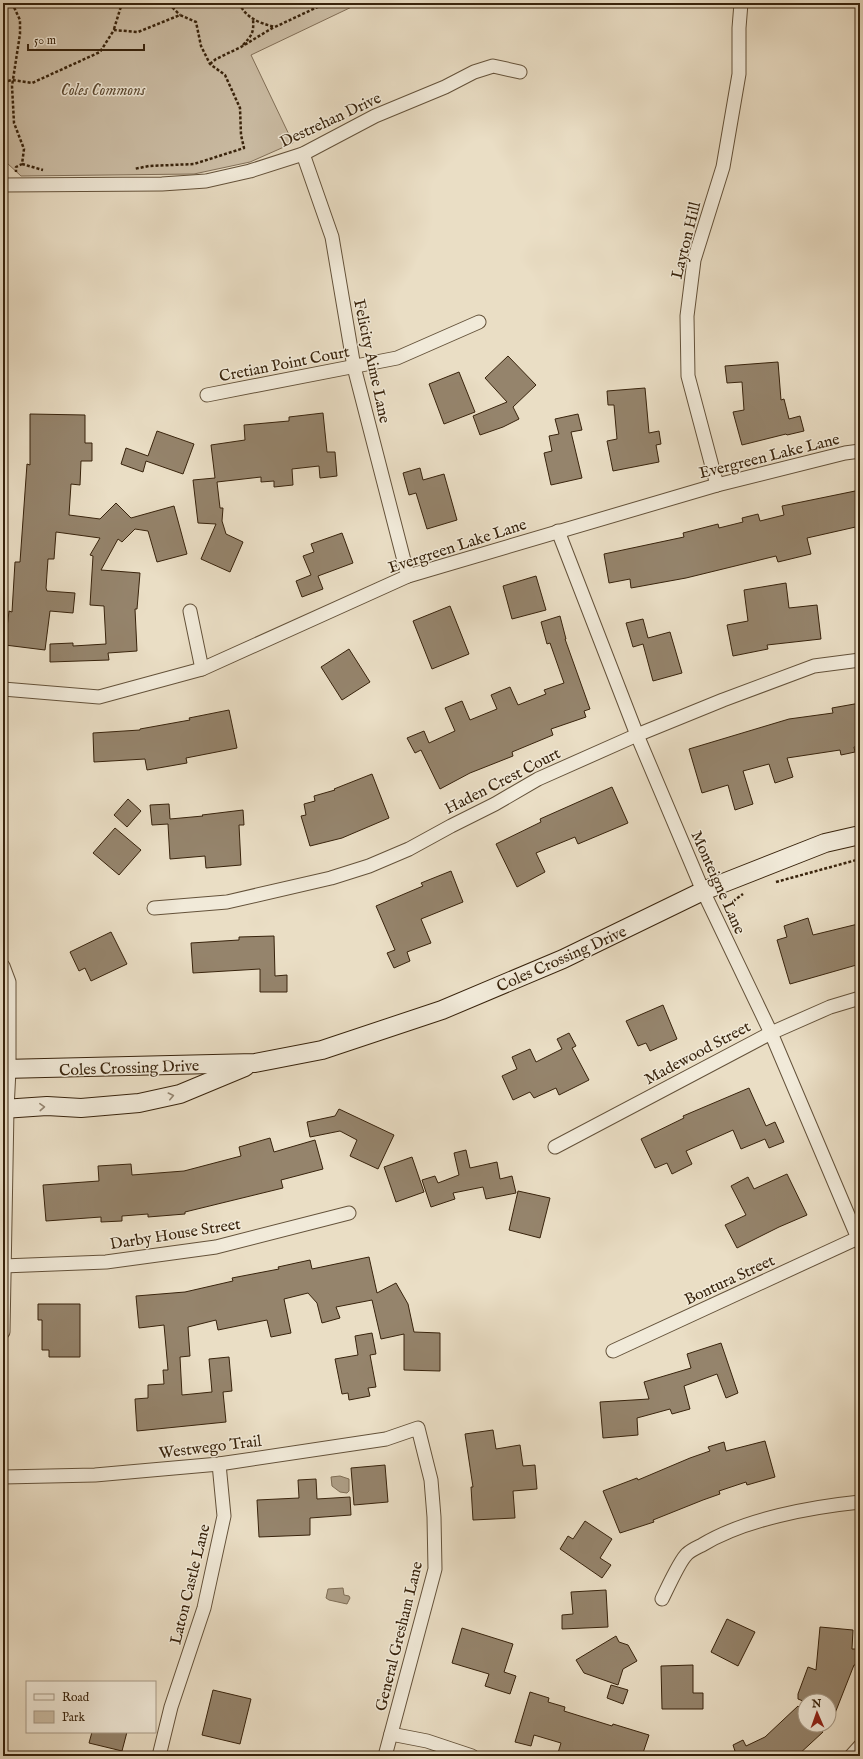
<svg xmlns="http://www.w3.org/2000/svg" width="863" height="1759" font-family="'IM FELL English',serif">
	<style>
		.green { fill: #ccbea6; stroke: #827059 }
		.water { fill: #ad9e86; stroke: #7e6d55 }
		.building { fill: #95846c; stroke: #38230c }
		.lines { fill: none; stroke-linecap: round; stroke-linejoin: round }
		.street-casing { stroke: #64523a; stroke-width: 15 }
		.secondary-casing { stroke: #38230c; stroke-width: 20 }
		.path { stroke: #38230c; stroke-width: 2.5; stroke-dasharray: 3 2; stroke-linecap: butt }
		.street { stroke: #f1ead9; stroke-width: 13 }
		.secondary { stroke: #f1ead9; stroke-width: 18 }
		.oneway { stroke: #948672 }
		.labels { text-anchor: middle; stroke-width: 3; stroke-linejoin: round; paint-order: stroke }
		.park-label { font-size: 16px; font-style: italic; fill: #5d4a32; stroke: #f1ead9 }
		.street-label { font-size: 16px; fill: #38230c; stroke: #f1ead9 }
	</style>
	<rect width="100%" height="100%" fill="#eadec5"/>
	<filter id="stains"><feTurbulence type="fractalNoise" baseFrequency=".005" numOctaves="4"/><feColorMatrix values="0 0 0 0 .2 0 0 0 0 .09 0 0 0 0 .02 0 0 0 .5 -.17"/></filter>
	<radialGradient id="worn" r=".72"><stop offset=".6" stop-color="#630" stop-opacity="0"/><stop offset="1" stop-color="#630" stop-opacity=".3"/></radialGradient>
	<path class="green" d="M3 3H360L251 55 293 143 250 162 194 174 21 176 7 163 6 58Z"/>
	<g class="water">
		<path d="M340 1476 349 1479V1491L347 1493 340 1492 332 1486 331 1477Z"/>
		<path d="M343 1588 344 1595 349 1596 350 1598 347 1604 329 1600 326 1598 328 1589Z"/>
	</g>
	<g class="building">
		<path d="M508 356 536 385 513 407 519 419 503 427 480 435 473 416 507 402 485 378Z"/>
		<path d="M778 362 781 400 784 399 789 419 800 416 804 431 787 435 786 434 742 445 733 412 744 410 742 382 727 383 725 366Z"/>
		<path d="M459 372 475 412 444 424 429 384Z"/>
		<path d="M645 388 649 433 659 431 661 444 656 445 659 462 613 471 607 441 617 439 614 405H608L607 391Z"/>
		<path d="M323 413 327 452H335L337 476 320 478 319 466 292 469 293 485 274 487V481L261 482V477L217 482 220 508H223L222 521 226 534 243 542 230 572 201 559 216 524 198 523 193 480 215 478 211 445 245 440 244 425 289 421V417Z"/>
		<path d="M30 414 85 415V443H92V461H81L80 485 71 484 69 515 100 519 116 503 131 518 174 506 187 554 157 562 148 531 135 529 122 542 118 539 101 570 140 573 137 609H135L137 651 108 653 109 660 50 662V644L73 643V646L106 644 104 606 90 605 93 556 90 555 100 538 56 532 54 559H48L46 588 47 591 75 593 73 613 50 611 45 650 5 645 9 611 12 612 15 562H20L27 464 30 465Z"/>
		<path d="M578 414 582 430 571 432 582 478 551 485 544 453 552 451 549 436 559 434 555 419Z"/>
		<path d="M157 431 194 444 183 474 146 461 143 472 121 464 126 448 148 456Z"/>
		<path d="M420 468 423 480 444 474 457 520 427 529 416 493 409 495 403 473Z"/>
		<path d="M860 490V526L807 538 811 554 778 562 776 556 686 578 631 588 630 579 609 583 604 554 684 537 683 533 718 524 719 528 743 522 742 518 758 514 760 521 784 515 782 506Z"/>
		<path d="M342 533 353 563 318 576 323 589 302 597 296 581 311 575 303 556 314 552 311 544Z"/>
		<path d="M536 576 546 610 512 619 503 586Z"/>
		<path d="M786 583 789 608 817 605 821 639 767 645 768 649 733 656 727 625 748 621 744 590Z"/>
		<path d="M450 606 469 654 432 669 413 621Z"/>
		<path d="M560 616 566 639H565L590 709 584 711 586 717 551 729 553 735 512 752 513 756 470 773 440 789 421 750 415 753 407 738 424 731 429 743 455 731 445 708 462 701 470 720 497 709 491 695 510 687 518 705 546 694 544 690 564 683 550 643 547 644 541 622Z"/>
		<path d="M643 619 648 638 670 632 682 673 653 681 643 644 633 647 626 623Z"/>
		<path d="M349 649 370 682 342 700 321 667Z"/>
		<path d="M860 703V746L854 747 855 752 841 755 840 750 787 758 793 777 775 783 769 764 743 771 753 804 735 810 728 785 702 793 689 749 789 719 833 713 832 708Z"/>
		<path d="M229 710 237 748 186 758 187 763 147 770 145 759 94 762 93 733 140 730V729L190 720 189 718Z"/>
		<path d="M372 774 389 818 342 838 310 846 301 816 306 815 304 804 315 801 314 796 335 790 334 789Z"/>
		<path d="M612 787 628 823 578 844 575 837 536 853 545 872 517 887 496 844 541 822 540 819Z"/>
		<path d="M128 799 141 811 127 827 114 815Z"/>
		<path d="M169 804 170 819 203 816 202 815 243 810 244 825H239L241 865 206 868 205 856 170 859 168 824 152 825 150 805Z"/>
		<path d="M115 828 141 850 119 875 93 853Z"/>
		<path d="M451 871 463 902 421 919 431 943 407 952 410 961 394 968 387 953 395 950 376 906 423 886 421 883Z"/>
		<path d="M808 918 813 935 858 924 860 932V964L790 984 777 940 787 937 784 926Z"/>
		<path d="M111 932 127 964 91 981 85 968 79 971 70 952Z"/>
		<path d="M274 936 275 976 287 975V992H260V969L193 973 191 943 239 940V937Z"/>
		<path d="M663 1005 677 1039 650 1051 646 1043 638 1046 626 1021Z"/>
		<path d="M569 1033 576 1046 572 1048 589 1080 559 1095 556 1088 534 1098 530 1092 513 1100 502 1076 517 1069 512 1057 530 1049 536 1062 562 1049 557 1039Z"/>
		<path d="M749 1088 766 1126 775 1122 784 1142 769 1148 765 1139 741 1149 733 1130 686 1151 692 1164 672 1174 667 1163 655 1168 641 1139 684 1118 683 1116Z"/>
		<path d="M339 1109 394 1135 378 1169 350 1156 357 1140 340 1131 310 1137 307 1122 335 1116Z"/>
		<path d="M270 1138 274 1152 315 1140 323 1169 281 1180 283 1188 185 1212V1214L148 1217V1214L122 1216V1221L101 1222V1217L46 1221 43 1185 99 1181 98 1166 131 1164 132 1175 184 1171 241 1156 239 1147Z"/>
		<path d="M466 1150 470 1168 497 1162 500 1179 512 1176 516 1193 486 1199 483 1187 453 1193 455 1199 431 1207 422 1180 435 1176 438 1183 459 1175 454 1153Z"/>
		<path d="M412 1157 424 1192 396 1202 384 1167Z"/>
		<path d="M787 1174 807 1215 779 1227 737 1248 725 1225 746 1215 731 1186 748 1177 754 1189Z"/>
		<path d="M518 1191 550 1198 540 1238 509 1230Z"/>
		<path d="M369 1257 377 1293 396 1283 408 1304 414 1332 440 1333V1371L404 1370V1334L381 1339 372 1300 336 1307 340 1318 322 1323 317 1303 308 1293 284 1299 291 1333 271 1337 267 1320 218 1330 216 1320 188 1327 190 1356 180 1357 182 1395 212 1392 209 1359 229 1357 232 1391 223 1392 226 1422 137 1431 135 1399 148 1398V1385L164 1384 163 1370H168L164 1325 139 1328 136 1296 185 1292 233 1281 232 1278 279 1269 278 1267 310 1260 312 1269Z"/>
		<path d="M38 1304H80V1357H49V1350H42V1320H38Z"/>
		<path d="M372 1333 376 1354 370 1355 376 1387 368 1388 370 1396 349 1400 348 1393 342 1394 335 1359 358 1355 355 1336Z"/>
		<path d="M721 1343 738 1393 726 1398 717 1374 684 1386 690 1409 672 1414 670 1409 637 1418 638 1435 603 1438 600 1402 649 1399 644 1382 691 1368 687 1354Z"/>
		<path d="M493 1430 496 1449 520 1445 523 1466 535 1465 537 1489 513 1491 515 1518 473 1520 471 1487H473L465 1434Z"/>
		<path d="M765 1441 775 1477 747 1485 746 1482 719 1491 720 1494 703 1500 653 1520 654 1522 620 1533 603 1491 637 1478 638 1480 690 1458 710 1451 708 1447 724 1442 726 1451Z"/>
		<path d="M385 1465 388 1502 354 1505 351 1468Z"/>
		<path d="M316 1479 317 1499 350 1497 351 1515 310 1518V1535L259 1537 257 1500 299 1498 298 1480Z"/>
		<path d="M585 1521 612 1539 600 1558 611 1565 602 1578 560 1549 568 1536 573 1539Z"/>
		<path d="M606 1590 608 1627 562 1629V1615L573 1614 571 1592Z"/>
		<path d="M727 1619 755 1632 738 1666 711 1652Z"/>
		<path d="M820 1627 853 1630 852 1649H858L857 1665H854L830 1726 829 1701H803L798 1699V1694L808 1667 816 1670Z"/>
		<path d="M462 1628 513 1644 504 1672 516 1676 510 1694 485 1686 489 1674 452 1663Z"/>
		<path d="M616 1636 619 1642 628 1645 637 1661 623 1669 618 1685 584 1673 576 1660Z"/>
		<path d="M693 1665V1693H703V1709H662L661 1666Z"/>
		<path d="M611 1685 628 1690 623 1704 607 1698Z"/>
		<path d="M213 1690 251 1699 240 1744 202 1735Z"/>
		<path d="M530 1692 549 1698 548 1702 565 1707 564 1711 612 1726 613 1724 649 1735 642 1756H557L561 1743 534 1735 531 1746 515 1742Z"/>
		<path d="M798 1706 805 1713V1725H817L823 1732 797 1756H726L735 1751 733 1745 743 1740 746 1746 765 1737Z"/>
		<path d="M92 1732H127L122 1751 89 1743Z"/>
	</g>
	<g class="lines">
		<defs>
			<g id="street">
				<path d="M303 154 332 237 354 367 408 576"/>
				<path d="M3 185 162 184 206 181 250 171 303 154 375 116 445 87 474 72 493 66 520 72"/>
				<path d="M207 395 397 358 479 322"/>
				<path d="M717 485 688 376 687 316 694 260 723 167 739 74V28L741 3"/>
				<path d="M558 531 637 735 703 891 771 1033 860 1243"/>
				<path d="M190 611 202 669"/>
				<path d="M3 689 99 697 202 669 408 576 717 485 845 453 860 451"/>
				<path d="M154 908 227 902 331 878 369 866 409 849 451 826 495 804 538 779 637 735 723 700 814 666 860 660"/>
				<path d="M3 966 9 982V1070L7 1109 3 1332"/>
				<path d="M555 1147 771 1033 830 1007 860 998"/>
				<path d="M3 1266 106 1262 216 1247 349 1213"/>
				<path d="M613 1351 860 1237"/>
				<path d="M3 1477 95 1475 219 1464 386 1439 418 1428 431 1480 434 1517 435 1569 385 1756"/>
				<path d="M662 1599C667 1589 680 1560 687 1554 691 1550 698 1547 702 1545 745 1519 811 1507 860 1502"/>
				<path d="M391 1734 427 1741 472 1756"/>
				<path d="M159 1756 171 1707 204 1608 224 1516 219 1464"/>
				<path d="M851 1756 860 1746"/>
			</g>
			<g id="secondary">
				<path d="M3 1069 255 1063 322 1050 442 1010 563 959 703 891 825 843 860 835"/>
				<path d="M3 1109 47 1106 81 1108 139 1103 180 1094 245 1067"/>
			</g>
		</defs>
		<use href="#street" class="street-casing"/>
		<use href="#secondary" class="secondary-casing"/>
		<g class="path">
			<path d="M12 3 20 20V34L12 86 14 123 24 149 22 164 16 167V172"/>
			<path d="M170 3 172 7 180 15"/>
			<path d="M239 3C246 18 259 23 275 27L326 3"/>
			<path d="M114 29 122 3"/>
			<path d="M243 45C252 35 254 33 253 19"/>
			<path d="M210 64 216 59 241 47 274 27"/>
			<path d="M3 82 12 80 32 83 100 52 114 30 138 32 180 15 196 22 201 46 210 64 225 75 240 108 241 135 244 148 194 164 149 166 134 169"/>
			<path d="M22 164 43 170"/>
			<path d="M776 882 860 859"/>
			<path d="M725 907 743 894"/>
		</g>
		<use href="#street" class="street"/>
		<use href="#secondary" class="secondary"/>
	</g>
	<defs><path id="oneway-chevron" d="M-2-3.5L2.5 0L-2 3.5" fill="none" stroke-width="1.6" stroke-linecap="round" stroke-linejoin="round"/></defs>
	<g class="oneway">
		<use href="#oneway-chevron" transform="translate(171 1096) rotate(-13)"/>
		<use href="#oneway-chevron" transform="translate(42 1107) rotate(-3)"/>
	</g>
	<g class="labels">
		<g class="park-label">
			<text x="103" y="95">Coles Commons</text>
		</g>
		<g class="street-label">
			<text transform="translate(330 119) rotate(-25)" y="6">Destrehan Drive</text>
			<text transform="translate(685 240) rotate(-76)" y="6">Layton Hill</text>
			<text transform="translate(373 361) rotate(78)" y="6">Felicity Aime Lane</text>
			<text transform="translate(284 363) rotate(-11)" y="6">Cretian Point Court</text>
			<text transform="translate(769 455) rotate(-14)" y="6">Evergreen Lake Lane</text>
			<text transform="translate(457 545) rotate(-18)" y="6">Evergreen Lake Lane</text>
			<text transform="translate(502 780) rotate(-27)" y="6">Haden Crest Court</text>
			<text transform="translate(719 882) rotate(66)" y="6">Monteigne Lane</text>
			<text transform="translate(561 958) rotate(-24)" y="6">Coles Crossing Drive</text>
			<text transform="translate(697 1052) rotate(-28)" y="6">Madewood Street</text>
			<text transform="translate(129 1067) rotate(-2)" y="6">Coles Crossing Drive</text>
			<text transform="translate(175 1233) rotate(-9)" y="6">Darby House Street</text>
			<text transform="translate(729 1279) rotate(-25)" y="6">Bontura Street</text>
			<text transform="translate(210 1446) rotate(-7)" y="6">Westwego Trail</text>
			<text transform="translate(189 1584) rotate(-76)" y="6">Laton Castle Lane</text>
			<text transform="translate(398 1636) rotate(-76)" y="6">General Gresham Lane</text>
		</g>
	</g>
	<rect width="863" height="1759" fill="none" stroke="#eadec5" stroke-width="16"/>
	<rect x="4" y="4" width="855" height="1751" fill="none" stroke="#38230c" stroke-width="2"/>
	<rect x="8" y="8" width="847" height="1743" fill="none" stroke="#38230c"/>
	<rect x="26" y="1681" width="130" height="52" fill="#f1ead9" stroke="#a79a87"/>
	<rect x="34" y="1694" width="20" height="6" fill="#f1ead9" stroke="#a79a87"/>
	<text x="62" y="1701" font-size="12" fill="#38230c">Road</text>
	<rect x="34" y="1711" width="20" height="12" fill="#ccbea6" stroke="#a79a87"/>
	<text x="62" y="1721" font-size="12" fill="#38230c">Park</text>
	<g transform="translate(817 1713) rotate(358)"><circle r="19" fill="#f1ead9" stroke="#a79a87"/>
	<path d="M0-3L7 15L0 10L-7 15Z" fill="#8f2418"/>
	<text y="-6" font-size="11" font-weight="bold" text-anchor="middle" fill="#38230c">N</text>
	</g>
	<path d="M28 44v6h116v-6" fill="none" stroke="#38230c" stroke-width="2"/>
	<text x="34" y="44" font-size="12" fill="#38230c" stroke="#f1ead9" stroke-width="3" paint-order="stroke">50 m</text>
	<rect width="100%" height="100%" filter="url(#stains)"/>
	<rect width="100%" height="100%" fill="url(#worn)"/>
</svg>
